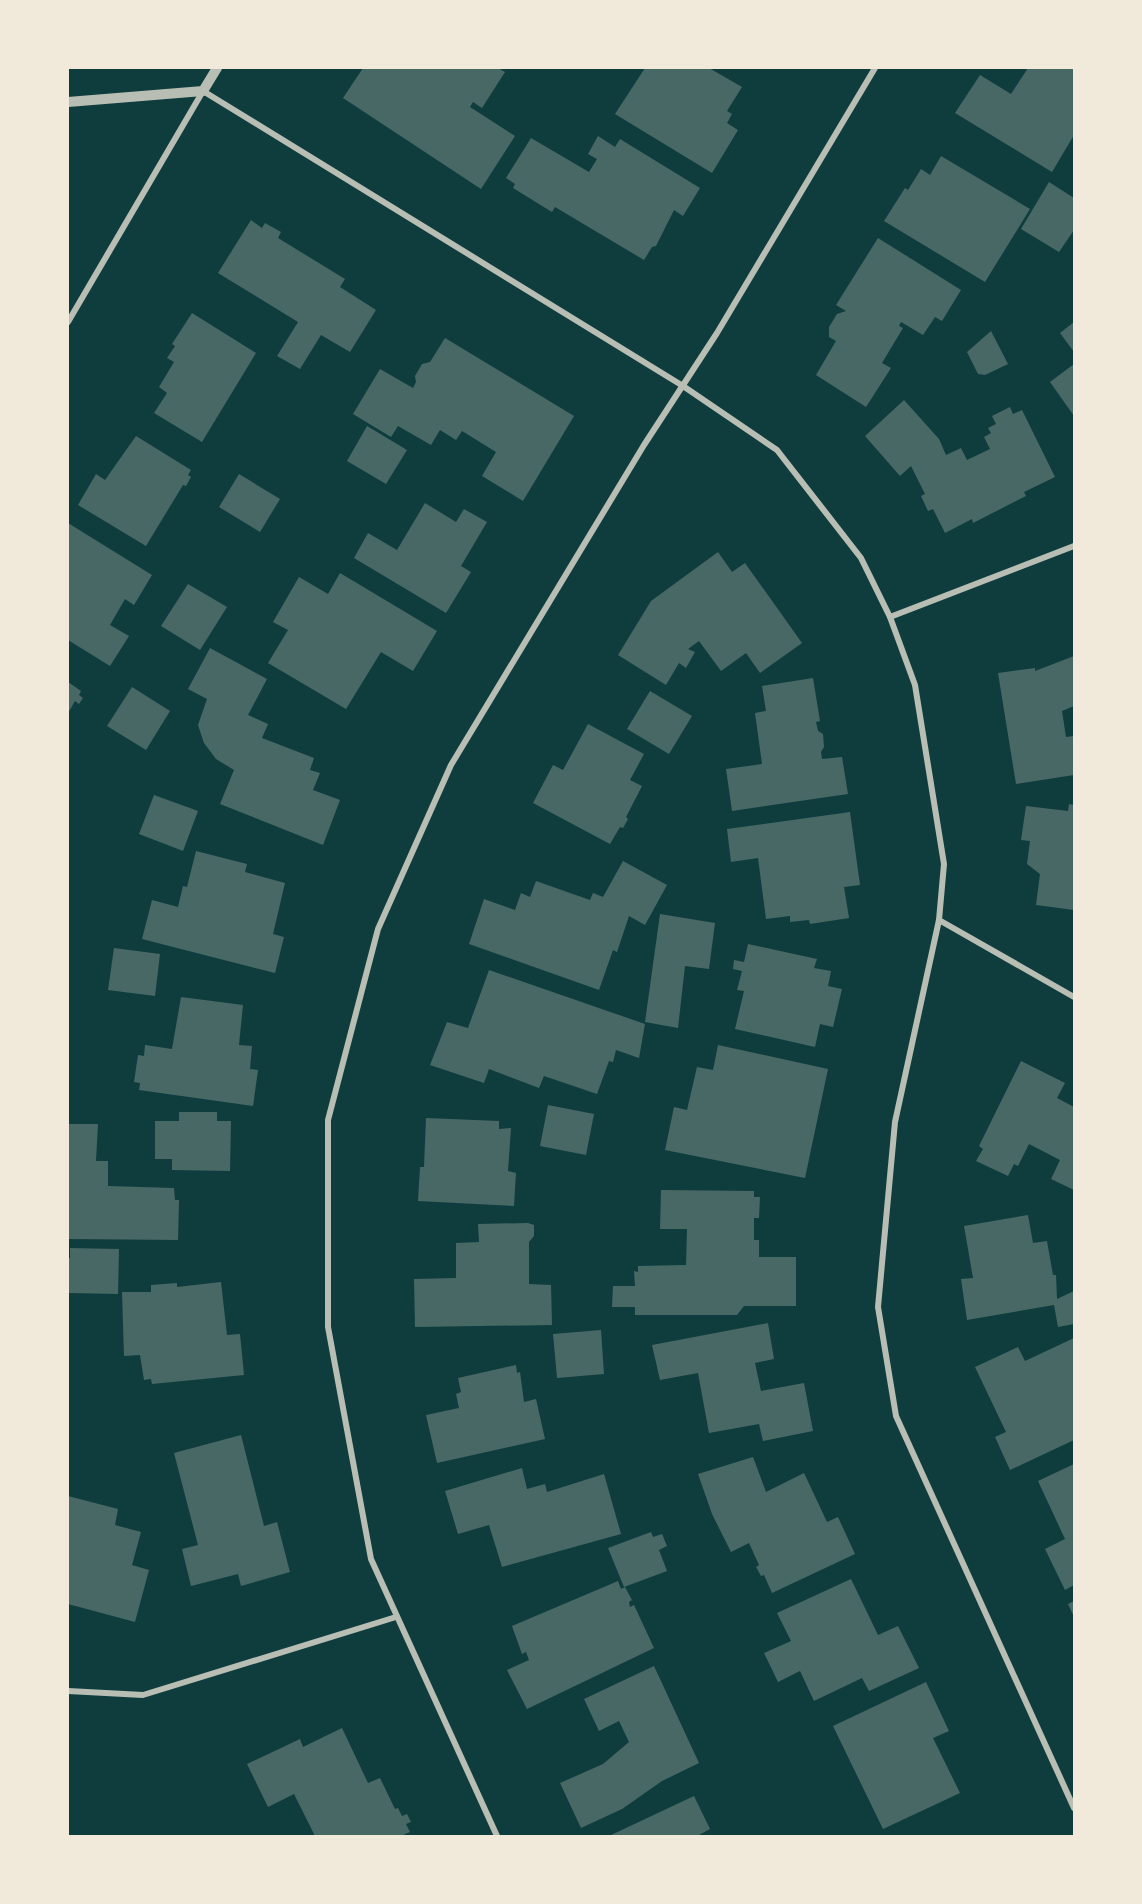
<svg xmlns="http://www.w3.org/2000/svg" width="1142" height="1904" font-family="Raleway,sans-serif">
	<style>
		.building { fill: #486865 }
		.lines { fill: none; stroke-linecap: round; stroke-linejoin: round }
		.minor { stroke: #b8beb3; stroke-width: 6 }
		.tertiary { stroke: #b8beb3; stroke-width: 10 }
	</style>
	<rect width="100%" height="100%" fill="#0f3d3e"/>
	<g class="building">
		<path d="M363 68H498L505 72 482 108 473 102 470 107 515 136 481 189 343 98Z"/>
		<path d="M645 68H709L742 87 727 111 732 114 727 123 738 130 712 173 615 114Z"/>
		<path d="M1028 68H1074V135L1052 172 955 113 980 75 1011 94Z"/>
		<path d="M598 136 615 147 620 139 700 188 683 216 674 210 656 246 652 247 644 260 555 207 552 212 513 188 515 184 506 178 531 138 589 172 597 159 588 154Z"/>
		<path d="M941 156 1030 209 985 282 884 221 905 188 908 190 921 169 930 175Z"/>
		<path d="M1049 182 1074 198V230L1059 252 1021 229Z"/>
		<path d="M251 220 262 228 265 223 281 232 278 238 345 279 340 287 376 310 350 352 321 335 300 369 277 356 298 322 218 273Z"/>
		<path d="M878 238 961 290 942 321 935 317 923 335 901 322 899 326 903 328 882 363 891 368 866 407 816 375 836 341 829 337V327L837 314 846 311 836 305Z"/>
		<path d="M192 313 256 353 202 442 154 413 167 393 159 387 174 362 167 358 175 346 172 344Z"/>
		<path d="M1074 322V352L1060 333Z"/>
		<path d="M991 331 1008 364 985 375 978 374 967 352Z"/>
		<path d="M445 338 574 416 523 501 482 476 496 452 462 431 456 440 440 430 431 445 398 426 391 437 353 414 380 369 413 388 416 382 415 376 422 364 430 362Z"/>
		<path d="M1074 364V416L1050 382Z"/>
		<path d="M904 400 939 439 946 455 961 448 967 460 990 449 984 437 991 433 988 428 996 424 992 416 1010 407 1013 414 1022 410 1055 477 1024 492 1026 496 973 523 972 519 945 533 933 509 928 511 921 496 925 494 911 466 900 476 865 436Z"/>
		<path d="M367 426 407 450 386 484 347 461Z"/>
		<path d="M136 436 191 470 188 475 191 477 186 486 183 485 146 546 78 505 96 474 105 480Z"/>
		<path d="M239 474 280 499 260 532 219 507Z"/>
		<path d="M425 503 456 522 464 509 487 522 461 566 471 572 446 613 354 558 368 533 397 550Z"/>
		<path d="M68 523 152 575 134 605 125 599 110 625 129 636 110 666 68 640Z"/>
		<path d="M718 552 732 572 745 563 802 643 760 673 746 653 721 671 699 641 688 649 695 652 686 668 679 663 666 685 618 655 651 601Z"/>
		<path d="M340 573 437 631 413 671 381 652 346 709 268 663 288 630 273 622 299 577 328 594Z"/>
		<path d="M188 584 227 607 200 650 161 626Z"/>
		<path d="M210 648 267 679 248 715 268 724 262 738 314 758 310 770 320 773 313 790 340 800 323 845 220 804 234 770 216 759 204 743 198 725 207 699 188 689Z"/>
		<path d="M1074 656V706L1062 711 1066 737 1074 736V775L1016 784 998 673 1035 668V671Z"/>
		<path d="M813 678 820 721 816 722 818 731 823 734 824 747 821 752 822 759 842 757 848 794 732 811 726 769 762 764 755 713 766 711 762 686Z"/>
		<path d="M68 682 81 691 79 695 83 698 79 704 75 701 68 713Z"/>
		<path d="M132 687 170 711 146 750 107 726Z"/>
		<path d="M650 691 692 716 669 754 627 729Z"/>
		<path d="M588 724 644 754 630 780 642 786 626 817 628 819 623 828 620 827 610 844 533 803 553 765 563 770Z"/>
		<path d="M154 795 198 811 183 851 139 834Z"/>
		<path d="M1069 804 1074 805V910L1036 905 1040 874 1027 864 1030 841 1021 840 1026 806 1068 811Z"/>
		<path d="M850 812 860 885 844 887 849 918 810 924 809 920 790 922V916L766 919 758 858 731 862 727 829Z"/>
		<path d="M196 851 247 864 245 872 285 883 273 934 284 937 275 973 142 939 152 900 178 907 183 886 187 887Z"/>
		<path d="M623 861 667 885 645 925 629 916 617 952 613 950 599 990 469 944 484 899 515 910 521 893 530 897 536 881 590 900 593 893 603 897Z"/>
		<path d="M660 914 715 923 709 969 685 966 678 1028 645 1022Z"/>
		<path d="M748 944 817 959 814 968 831 971 828 986 842 989 833 1027 820 1024 815 1047 735 1029 744 991 737 990 742 971 733 969 734 960 744 962Z"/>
		<path d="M114 948 160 954 155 996 108 990Z"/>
		<path d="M489 970 645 1024 639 1058 616 1050 613 1062 609 1061 597 1094 544 1076 539 1088 489 1069 484 1083 430 1065 447 1022 468 1028Z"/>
		<path d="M181 997 243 1005 239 1045 252 1046 250 1069 258 1070 253 1106 139 1090 140 1083 134 1082 138 1055 144 1056 145 1045 172 1049Z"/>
		<path d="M718 1045 828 1069 805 1178 665 1150 674 1107 687 1110 697 1067 713 1070Z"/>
		<path d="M1021 1061 1065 1083 1057 1098 1074 1107V1190L1051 1179 1060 1160 1029 1144 1018 1166 1014 1164 1008 1176 976 1161 983 1149 979 1146Z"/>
		<path d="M548 1105 594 1114 586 1155 540 1146Z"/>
		<path d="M179 1112H217V1121H231L230 1171 172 1170V1159H155V1121H179Z"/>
		<path d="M426 1118 499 1121V1129L511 1128 508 1171 516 1173 514 1206 418 1201 420 1167H424Z"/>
		<path d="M68 1124H98L96 1161H108V1186L174 1188 175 1200H179L178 1240 68 1239Z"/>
		<path d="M661 1190 754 1191V1197H760L759 1218H754V1240H759V1257H796V1306H744L737 1315H635V1307H612L613 1286H635L634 1271 638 1272V1266L686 1265 687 1229H660Z"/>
		<path d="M1028 1215 1033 1243 1047 1241 1053 1275H1056L1057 1299 1074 1291V1324L1058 1327 1054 1305 967 1320 961 1279 973 1278 964 1226Z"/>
		<path d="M528 1223 534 1225V1236L529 1242V1284L551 1285 552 1325 415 1327 414 1279 456 1278V1243L479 1242 478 1224Z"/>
		<path d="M70 1248 119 1249 118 1294 69 1293 68 1258H70Z"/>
		<path d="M221 1282 227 1335 240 1334 244 1375 152 1384 151 1379 144 1380 140 1355 124 1356 122 1292H151V1285L177 1283V1287Z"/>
		<path d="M768 1323 774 1359 755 1363 761 1391 804 1383 813 1431 763 1441 759 1424 709 1433 698 1373 660 1380 652 1345Z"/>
		<path d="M601 1330 604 1374 557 1378 553 1334Z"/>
		<path d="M1074 1338V1440L1010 1470 995 1437 1006 1432 975 1367 1018 1347 1025 1361Z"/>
		<path d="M516 1365 517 1373 520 1372 524 1402 536 1399 545 1439 437 1463 426 1415 459 1408 456 1394 461 1392 458 1378Z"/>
		<path d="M241 1435 264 1526 277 1522 290 1572 241 1586 238 1574 191 1586 182 1549 198 1545 174 1453Z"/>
		<path d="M753 1457 766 1492 804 1473 827 1522 838 1517 855 1554 772 1593 764 1575 761 1576 756 1567 759 1565 749 1543 731 1552 712 1514 698 1474Z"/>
		<path d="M1074 1464V1585L1065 1590 1045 1549 1065 1539 1038 1481Z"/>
		<path d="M522 1468 527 1489 545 1484 547 1492 604 1474 621 1534 502 1567 489 1525 458 1534 445 1491Z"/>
		<path d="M68 1496 118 1509 115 1525 141 1532 132 1565 149 1570 135 1622 68 1604Z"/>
		<path d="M651 1532 653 1537 662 1534 667 1546 659 1550 667 1571 624 1587 608 1548Z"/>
		<path d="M851 1579 878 1635 898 1626 919 1668 869 1691 862 1678 814 1701 800 1671 778 1682 764 1653 791 1641 777 1613Z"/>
		<path d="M618 1581 621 1589 625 1587 632 1600 629 1602 630 1607 634 1605 654 1648 527 1709 507 1670 529 1660 526 1652 522 1654 512 1626Z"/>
		<path d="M1074 1601V1617L1068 1604Z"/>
		<path d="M654 1666 699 1763 662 1781 622 1809 581 1828 560 1783 603 1764 629 1742 619 1721 599 1731 584 1699Z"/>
		<path d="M926 1682 949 1731 933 1738 960 1793 883 1829 833 1726Z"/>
		<path d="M342 1728 368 1783 380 1778 395 1809 398 1808 402 1816 407 1814 411 1822 406 1824 410 1832 401 1836H315L294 1794 268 1807 247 1764 300 1739 303 1747Z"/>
		<path d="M694 1796 710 1829 699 1835 700 1836H609Z"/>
	</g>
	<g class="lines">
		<g class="minor">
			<path d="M68 322 203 91 683 386 777 450 861 558 890 617 915 685 944 864 939 920 895 1122 878 1307 896 1416 1074 1808"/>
			<path d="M890 617 1074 546"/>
			<path d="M939 920 1074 997"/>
			<path d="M68 1691 143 1695 396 1617"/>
			<path d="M497 1836 371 1559 328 1327V1120L378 929 451 765 644 445 717 333 875 68"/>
		</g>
		<path class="tertiary" d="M68 102 203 91 217 68"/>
	</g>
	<rect width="1142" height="1904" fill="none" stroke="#f1e9da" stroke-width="138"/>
</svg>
